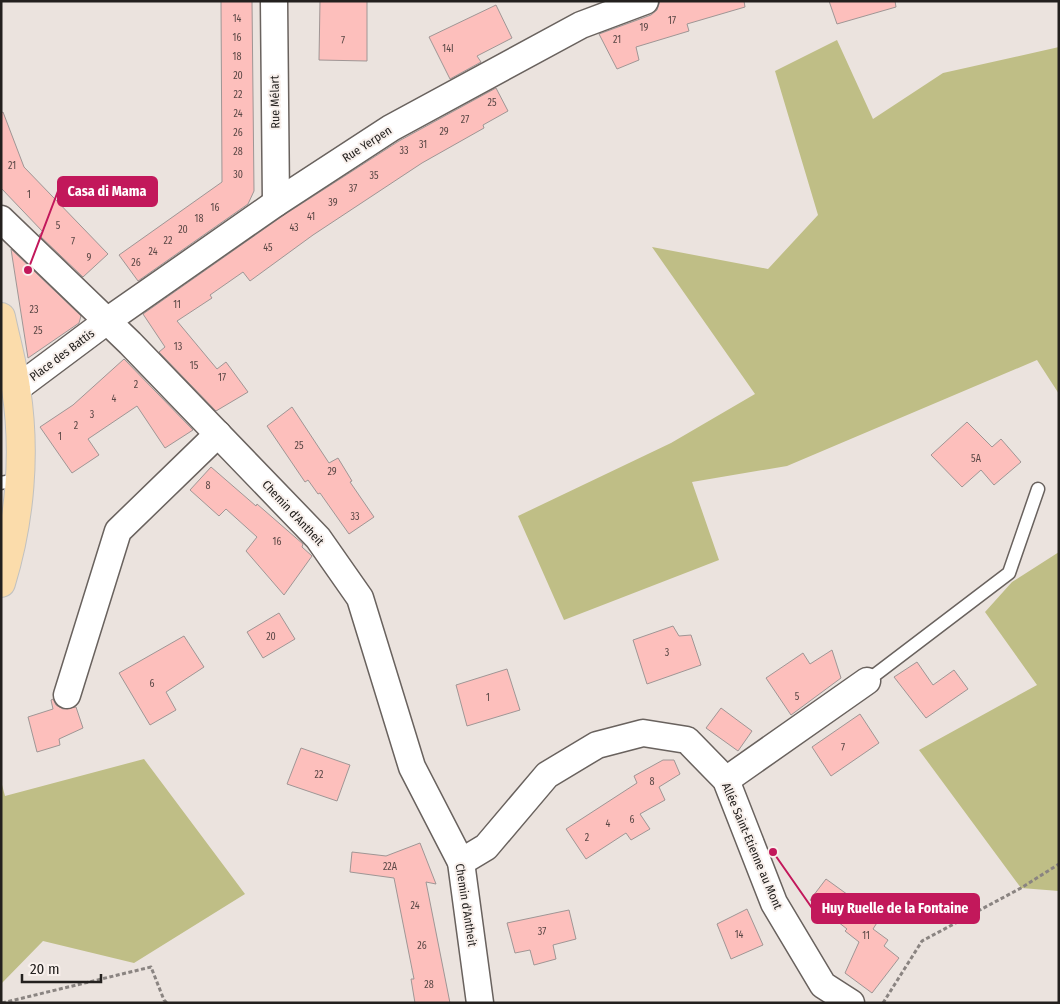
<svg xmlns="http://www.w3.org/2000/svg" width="1060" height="1004" font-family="'Fira Sans Condensed',sans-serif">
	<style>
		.green { fill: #bfbe86 }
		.building { fill: #fdbfbc; stroke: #9f9695 }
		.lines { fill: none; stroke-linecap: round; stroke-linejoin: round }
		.service-casing { stroke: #69625e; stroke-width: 15 }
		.minor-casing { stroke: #69625e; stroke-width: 29 }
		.primary-casing { stroke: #c1c1c0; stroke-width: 30 }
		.path { stroke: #8a8481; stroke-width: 3; stroke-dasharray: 4 2.5; stroke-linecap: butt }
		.service { stroke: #fff; stroke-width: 12 }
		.minor { stroke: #fff; stroke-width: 26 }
		.primary { stroke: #fbdcab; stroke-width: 28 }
		.labels { text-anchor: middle; stroke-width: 4; stroke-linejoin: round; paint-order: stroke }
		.number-label { font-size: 10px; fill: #5a4846 }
		.street-label { font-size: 12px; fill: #23201e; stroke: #f8f0ec }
		.leader { fill: none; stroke: #c2185b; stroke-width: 2 }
		.callout-dot { fill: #c2185b; stroke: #f8f0ec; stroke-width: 2 }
		.callout { fill: #c2185b; stroke: #c2185b; stroke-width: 2 }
		.callout-label { font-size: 14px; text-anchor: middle; font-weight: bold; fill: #fff }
	</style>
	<rect width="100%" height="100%" fill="#ebe3de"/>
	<g class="green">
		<path d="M837 40 873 119 943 73 1059 47V394L1037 360 787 466 692 482 719 560 564 620 518 516 671 443 755 394 652 247 768 269 818 215 775 71Z"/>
		<path d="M1059 552V891L1021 888 919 750 1037 685 985 612 1012 582Z"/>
		<path d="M144 759 245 894 134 963 43 941 1 984V781L5 796Z"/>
	</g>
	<g class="building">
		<path d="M221 1H252L254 191 248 204 138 281 119 255 222 182Z"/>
		<path d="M320 1H367V61L319 60Z"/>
		<path d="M660 1H744L745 7 687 24 689 31 636 47 639 60 617 69 599 34 651 15 657 10Z"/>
		<path d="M829 1H895L896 7 837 24Z"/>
		<path d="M496 5 512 38 477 56 481 62 450 79 429 37Z"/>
		<path d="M496 88 508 111 483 125 484 128 422 163 313 235 250 281 243 272 210 295 212 298 177 321 217 369 226 362 248 392 216 411 159 352 165 347 143 314 284 215 399 141Z"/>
		<path d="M3 112 24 167 108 254 83 277 39 235 43 232 1 188V113Z"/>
		<path d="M11 249 81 316 79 323 28 358Z"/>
		<path d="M124 359 193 430 165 448 137 406 88 439 99 455 72 473 40 427 73 405Z"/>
		<path d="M292 407 329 463 338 458 352 481 350 482 374 517 349 534 320 493 318 494 308 480 305 482 267 426Z"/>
		<path d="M967 422 992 447 1001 439 1021 462 994 485 981 470 962 487 931 455Z"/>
		<path d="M211 467 256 506 257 504 303 544 302 547 312 556 284 595 246 551 257 537 226 509 219 516 190 490Z"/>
		<path d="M279 613 295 639 263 658 247 632Z"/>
		<path d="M673 626 679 636 691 635 701 665 647 684 633 640Z"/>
		<path d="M184 636 204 667 166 692 176 710 150 725 119 673Z"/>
		<path d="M832 650 841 678 791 715 766 678 803 653 810 664Z"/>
		<path d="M917 662 933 685 954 670 968 689 926 718 894 677Z"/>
		<path d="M507 669 520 710 467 726 456 685Z"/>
		<path d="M53 699 56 705 63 709 76 707 83 728 59 739 60 745 37 752 28 717 53 709 51 700Z"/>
		<path d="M721 708 752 731 738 751 706 728Z"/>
		<path d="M860 714 879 743 831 776 812 747Z"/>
		<path d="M301 748 350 765 337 801 287 784Z"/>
		<path d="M663 760H674L680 774 659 787 665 800 640 814 650 829 631 840 626 833 586 859 566 829 637 783 634 776Z"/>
		<path d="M420 843 436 884 426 882 450 1003H415L411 979H414L394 878 350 872 352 852 386 856Z"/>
		<path d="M826 879 880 918 873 929 888 940 884 946 899 958 872 993 845 973 859 942 845 931 847 929 810 900Z"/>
		<path d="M747 909 763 945 731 959 717 924Z"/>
		<path d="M569 910 576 939 553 945 556 959 534 965 530 950 515 953 507 923Z"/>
	</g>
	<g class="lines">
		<defs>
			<g id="service">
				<path d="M1 483 20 479"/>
				<path d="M867 681 1009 573 1038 489"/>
			</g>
			<g id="minor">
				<path d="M274 1 276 203"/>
				<path d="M1 219 130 343 318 538 360 598 412 767 461 862 480 1003"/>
				<path d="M16 389 107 321 276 203 391 128 581 25 645 1"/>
				<path d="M67 695 118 531 218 434"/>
				<path d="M726 780 867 681"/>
				<path d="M461 862 486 847 547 775 597 745 643 733 687 740 726 780 774 903 823 985 851 1003"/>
			</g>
			<path id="primary" d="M1 317C6 341 13 365 16 389 26 453 20 521 1 583"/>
		</defs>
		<use href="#service" class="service-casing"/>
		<use href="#minor" class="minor-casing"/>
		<use href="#primary" class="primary-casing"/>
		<g class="path">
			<path d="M2 1003 151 967 164 1000 167 1003"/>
			<path d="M883 1003 922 941 1021 888 1059 864"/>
		</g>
		<use href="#service" class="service"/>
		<use href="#minor" class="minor"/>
		<use href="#primary" class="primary"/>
	</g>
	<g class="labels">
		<g class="number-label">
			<text x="237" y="22">14</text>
			<text x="672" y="24">17</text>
			<text x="644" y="31">19</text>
			<text x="237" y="41">16</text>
			<text x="617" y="43">21</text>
			<text x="343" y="44">7</text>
			<text x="448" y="52">14I</text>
			<text x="237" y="60">18</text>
			<text x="238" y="79">20</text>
			<text x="238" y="98">22</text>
			<text x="492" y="106">25</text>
			<text x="238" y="117">24</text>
			<text x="465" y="123">27</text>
			<text x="444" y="135">29</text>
			<text x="238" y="136">26</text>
			<text x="423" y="148">31</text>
			<text x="404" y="154">33</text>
			<text x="238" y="155">28</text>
			<text x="12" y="169">21</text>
			<text x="238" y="178">30</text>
			<text x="374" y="179">35</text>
			<text x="353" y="192">37</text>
			<text x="29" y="198">1</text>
			<text x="333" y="206">39</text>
			<text x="215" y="211">16</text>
			<text x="311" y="220">41</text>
			<text x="199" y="222">18</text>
			<text x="58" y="229">5</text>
			<text x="294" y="231">43</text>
			<text x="183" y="233">20</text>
			<text x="168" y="244">22</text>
			<text x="73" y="245">7</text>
			<text x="268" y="251">45</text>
			<text x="153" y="255">24</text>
			<text x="89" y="261">9</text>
			<text x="136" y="266">26</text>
			<text x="177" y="308">11</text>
			<text x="34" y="313">23</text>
			<text x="38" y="334">25</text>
			<text x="178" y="350">13</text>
			<text x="194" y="369">15</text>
			<text x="222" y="381">17</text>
			<text x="136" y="388">2</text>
			<text x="114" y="402">4</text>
			<text x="92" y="418">3</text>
			<text x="76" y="429">2</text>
			<text x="60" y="440">1</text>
			<text x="299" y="449">25</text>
			<text x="976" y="462">5A</text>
			<text x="332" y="475">29</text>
			<text x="208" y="489">8</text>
			<text x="355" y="520">33</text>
			<text x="277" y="545">16</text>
			<text x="271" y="640">20</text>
			<text x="667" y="656">3</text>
			<text x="152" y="687">6</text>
			<text x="797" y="700">5</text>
			<text x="488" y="701">1</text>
			<text x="843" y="751">7</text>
			<text x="319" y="778">22</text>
			<text x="652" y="785">8</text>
			<text x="632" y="823">6</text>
			<text x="608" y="827">4</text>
			<text x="587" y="841">2</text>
			<text x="390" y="870">22A</text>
			<text x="415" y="909">24</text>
			<text x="542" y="935">37</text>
			<text x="739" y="938">14</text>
			<text x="866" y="939">11</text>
			<text x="422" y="949">26</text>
			<text x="429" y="988">28</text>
		</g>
		<g class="street-label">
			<text transform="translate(275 102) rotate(-91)" y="4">Rue Mélart</text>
			<text transform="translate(367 144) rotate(-33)" y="4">Rue Yerpen</text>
			<text transform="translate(62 355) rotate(-37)" y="4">Place des Battis</text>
			<text transform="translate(293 513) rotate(47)" y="4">Chemin d'Antheit</text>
			<text transform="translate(752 846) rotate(67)" y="4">Allée Saint-Etienne au Mont</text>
			<text transform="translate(466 905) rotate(81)" y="4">Chemin d'Antheit</text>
		</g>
	</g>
	<path class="leader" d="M28 270L58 191M773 852L812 908"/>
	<g class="callout-dot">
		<circle cx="28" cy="270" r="5"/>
		<circle cx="773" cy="852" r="5"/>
	</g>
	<g class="callout">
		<rect x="58" y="177" width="99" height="29" rx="5"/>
		<rect x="812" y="894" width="167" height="29" rx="5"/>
	</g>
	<g class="callout-label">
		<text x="107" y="196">Casa di Mama</text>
		<text x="895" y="913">Huy Ruelle de la Fontaine</text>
	</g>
	<rect width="1060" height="1004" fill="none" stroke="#23201e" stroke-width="5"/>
	<path d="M22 974v8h79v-8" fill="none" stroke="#23201e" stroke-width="2.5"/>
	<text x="30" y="974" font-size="15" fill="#23201e" stroke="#f8f0ec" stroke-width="4" paint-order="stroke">20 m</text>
</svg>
